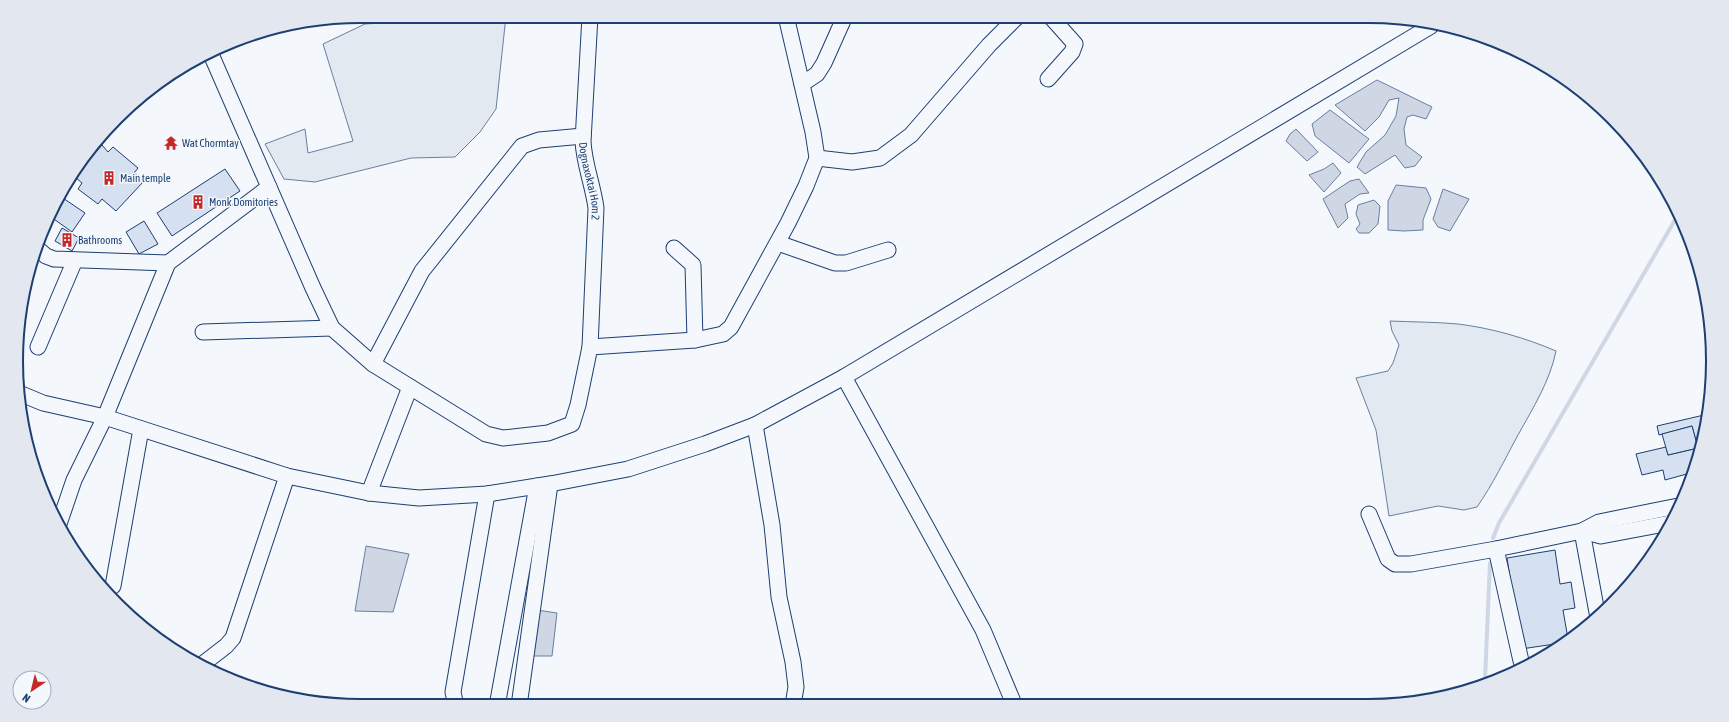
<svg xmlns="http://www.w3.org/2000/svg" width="1729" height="722" font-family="'Asap Condensed',sans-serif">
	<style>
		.green { fill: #e3e9f0; stroke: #687fa3 }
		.water { fill: #cfd7e4; stroke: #687fa3 }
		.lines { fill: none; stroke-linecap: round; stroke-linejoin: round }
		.stream { stroke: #cfd7e4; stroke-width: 4 }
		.building { fill: #d5e0f0; stroke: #1d3f73 }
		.minor-casing { stroke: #1d3f73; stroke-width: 17 }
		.minor { stroke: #f4f7fb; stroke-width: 15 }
		.labels { text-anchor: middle; stroke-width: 3; stroke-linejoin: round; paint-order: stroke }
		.poi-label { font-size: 11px; fill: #1d3f73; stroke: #f4f7fb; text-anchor: start }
		.street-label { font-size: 11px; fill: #1d3f73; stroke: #f4f7fb }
		.rim { fill: none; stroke: #1d3f73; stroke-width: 2 }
	</style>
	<rect width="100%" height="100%" fill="#f4f7fb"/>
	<g class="green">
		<path d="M400 16H506L496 109 480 132 455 157 411 158 315 182 284 179 265 144 305 129 308 153 353 141 323 44 365 24 412 21Z"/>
		<path d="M1390 321C1413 322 1436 322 1458 324 1491 328 1526 338 1556 351 1550 381 1533 408 1518 435 1505 459 1493 484 1477 507L1464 510 1438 506 1389 516 1376 430 1356 378 1388 371 1393 363 1399 345 1392 331Z"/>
	</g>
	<g class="water">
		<path d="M1377 80 1432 107 1426 119 1413 115 1407 117 1404 129 1406 145 1422 157 1415 166 1405 168 1395 155 1365 174 1357 167 1366 152 1385 135 1396 116 1399 98 1389 100 1379 117 1365 131 1335 105Z"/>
		<path d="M1330 110 1369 139 1349 163 1315 136 1312 124Z"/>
		<path d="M1296 129 1318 152 1307 161 1286 141 1290 134Z"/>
		<path d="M1333 163 1341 173 1324 192 1309 175 1324 169Z"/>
		<path d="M1359 179 1369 193 1360 194 1345 204 1348 218 1338 228 1323 199 1350 181Z"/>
		<path d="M1396 185 1426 188 1431 199 1423 220V230L1404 231 1388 230V201Z"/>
		<path d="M1443 189 1469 199 1450 231 1438 227 1433 219Z"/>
		<path d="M1374 200 1380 206 1378 224 1369 233H1359L1356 229 1360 224 1356 214 1358 205Z"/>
		<path d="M366 546 409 554 393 612 355 611Z"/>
		<path d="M537 610 557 613 552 656H532Z"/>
	</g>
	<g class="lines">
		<g class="stream">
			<path d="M1493 538 1499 523 1679 213"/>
			<path d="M1483 682 1485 679 1490 563"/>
		</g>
	</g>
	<g class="building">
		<path d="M102 145 108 152 113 147 138 168 134 173 144 181 116 211 102 199 98 204 78 189 82 183 74 176Z"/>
		<path d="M225 169 240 191 172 236 157 213Z"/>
		<path d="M60 196 85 213 72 232 51 217Z"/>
		<path d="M144 221 158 244 139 254 126 232Z"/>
		<path d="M62 228 79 238 72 251 55 241Z"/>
		<path d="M1704 415 1706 422 1694 472 1665 480 1663 470 1642 475 1636 454 1666 447 1668 455 1698 448 1692 426 1659 435 1657 426Z"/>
		<path d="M1692 426 1698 448 1668 455 1662 434Z"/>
		<path d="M1555 550 1560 584 1571 582 1575 608 1563 610 1568 639 1562 643 1521 649 1507 558Z"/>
	</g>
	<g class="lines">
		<defs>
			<g id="minor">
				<path id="s1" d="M590 16 583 141C584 164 593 185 596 208L590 347"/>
				<path d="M210 52 313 288 332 328 373 364 486 434 503 438 548 433 572 424 578 405 590 347 695 340 723 334 731 327 788 223 806 186 817 158 813 132 786 16"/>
				<path d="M1048 79 1072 52 1075 44 1050 16"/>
				<path d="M802 84 817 74 824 63 845 16"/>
				<path d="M817 158 852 162 880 158 911 135 989 45 1018 16"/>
				<path d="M778 243 835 263H846L888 250"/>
				<path d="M674 248 693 265 695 340"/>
				<path d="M39 250 46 256 54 259 168 263"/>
				<path d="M203 332 332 328"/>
				<path d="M38 347 75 260"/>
				<path d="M373 364 422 271 522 146 539 140 583 136"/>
				<path d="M844 377 983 630 1014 704"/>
				<path d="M19 393 43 403 105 417 287 476 369 493 419 498 487 494 550 484 628 469 705 444 755 425 844 377 1431 26"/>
				<path d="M755 425 772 525 779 597 793 662 796 687 793 705"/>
				<path d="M369 493 410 387"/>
				<path d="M1369 514 1388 559 1395 564H1411L1496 549 1582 531 1599 522 1678 506"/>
				<path d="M59 524 74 480 105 417 168 263 269 187"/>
				<path d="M1582 531 1601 536 1670 523"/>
				<path d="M1582 531 1598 618"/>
				<path d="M1496 549 1521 661 1525 667"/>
				<path d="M113 586 141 429"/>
				<path d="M204 663 226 646 233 638 287 476"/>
				<path d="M456 706 453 692 487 494"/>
				<path d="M497 706 537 486"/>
				<path d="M519 706 550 484"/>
			</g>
		</defs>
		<use href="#minor" class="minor-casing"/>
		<use href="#minor" class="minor"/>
	</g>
	<defs>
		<symbol id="temple-bare" viewBox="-9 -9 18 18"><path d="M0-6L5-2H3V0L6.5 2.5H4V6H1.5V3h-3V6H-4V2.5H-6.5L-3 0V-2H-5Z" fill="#c62828" stroke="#f4f7fb" stroke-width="2.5" paint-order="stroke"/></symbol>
		<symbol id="building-bare" viewBox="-9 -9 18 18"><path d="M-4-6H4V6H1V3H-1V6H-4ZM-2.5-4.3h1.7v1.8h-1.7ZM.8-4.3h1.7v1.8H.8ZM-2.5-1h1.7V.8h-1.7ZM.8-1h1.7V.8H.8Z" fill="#c62828" stroke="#f4f7fb" stroke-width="2.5" paint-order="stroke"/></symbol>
	</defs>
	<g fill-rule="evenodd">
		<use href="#temple-bare" x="161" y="133" width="20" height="20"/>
		<use href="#building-bare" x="99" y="168" width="20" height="20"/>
		<use href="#building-bare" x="188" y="192" width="20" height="20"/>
		<use href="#building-bare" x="57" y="230" width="20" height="20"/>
	</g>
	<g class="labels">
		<g class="poi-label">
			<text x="182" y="147">Wat Chormtay</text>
			<text x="120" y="182">Main temple</text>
			<text x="209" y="206">Monk Domitories</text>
			<text x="78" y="244">Bathrooms</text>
		</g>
		<g class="street-label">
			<text dy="4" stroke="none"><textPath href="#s1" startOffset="166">Dognaxoktai Hom 2</textPath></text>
		</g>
	</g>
	<path d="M0 0H1729V722H0ZM361 23H1368A338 338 0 0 1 1706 361V361A338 338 0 0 1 1368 699H361A338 338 0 0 1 23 361V361A338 338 0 0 1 361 23Z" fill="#e3e8f0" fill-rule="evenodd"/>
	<path class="rim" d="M361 23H1368A338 338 0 0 1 1706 361V361A338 338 0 0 1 1368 699H361A338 338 0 0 1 23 361V361A338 338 0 0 1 361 23Z"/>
	<g transform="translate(32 690) rotate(215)"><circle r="19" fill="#f4f7fb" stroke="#9eadc5"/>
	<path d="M0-3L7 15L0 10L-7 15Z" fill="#c62828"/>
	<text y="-6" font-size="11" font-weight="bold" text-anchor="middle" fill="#1d3f73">N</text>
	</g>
</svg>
